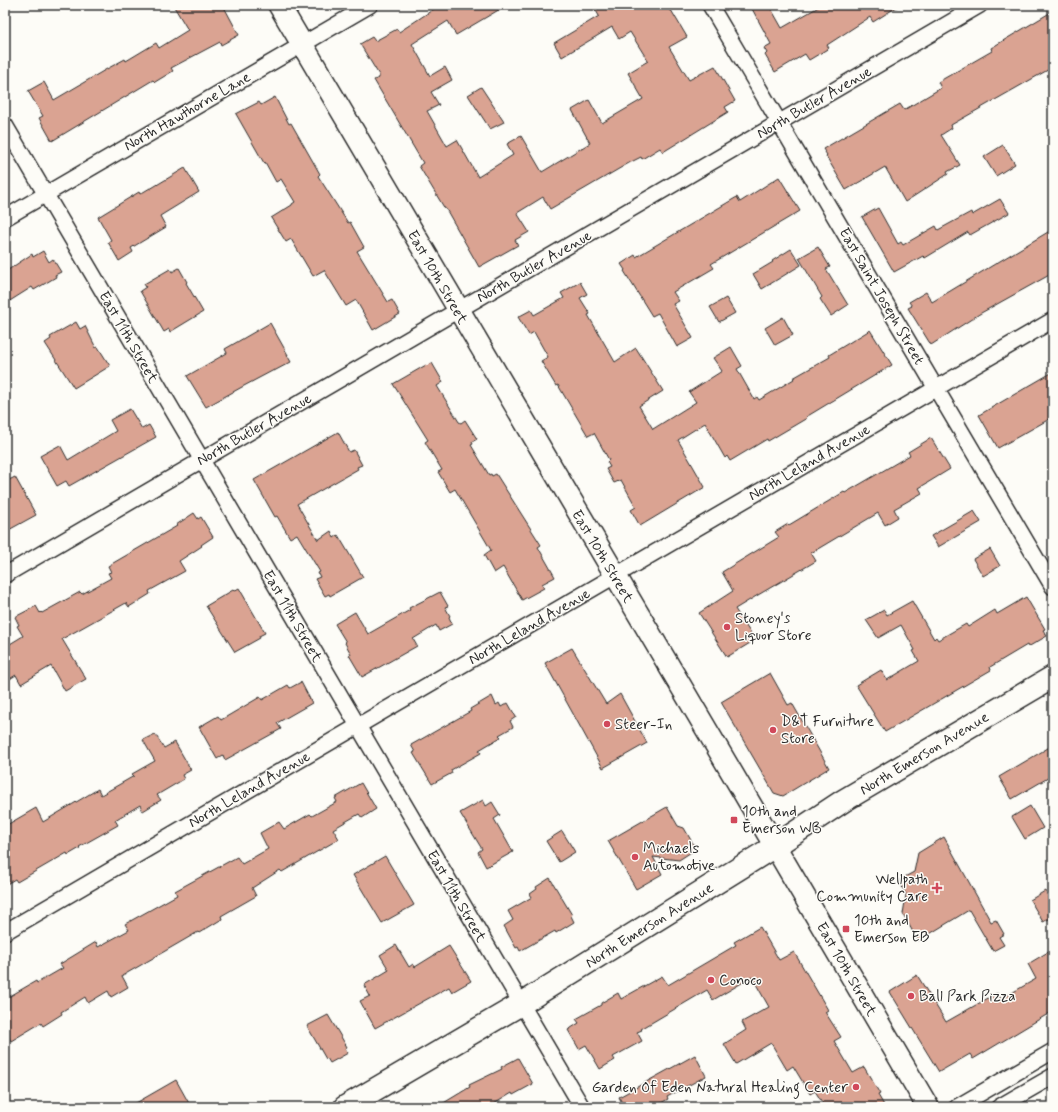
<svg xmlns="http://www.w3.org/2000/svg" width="1058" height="1112" font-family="Mynerve,sans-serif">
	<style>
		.building { fill: #daa392; stroke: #2b2b2b }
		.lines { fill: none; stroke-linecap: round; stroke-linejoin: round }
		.street-casing { stroke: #2b2b2b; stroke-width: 18 }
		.secondary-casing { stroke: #2b2b2b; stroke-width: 24 }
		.primary-casing { stroke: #2b2b2b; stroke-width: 25 }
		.street { stroke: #fdfcf7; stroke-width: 15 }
		.secondary { stroke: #fdfcf7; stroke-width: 21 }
		.primary { stroke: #fdfcf7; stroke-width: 22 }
		.poi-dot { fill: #d1495b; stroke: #fdfcf7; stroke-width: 1.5 }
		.labels { text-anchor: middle; stroke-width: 3; stroke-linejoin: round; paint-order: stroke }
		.street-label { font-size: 15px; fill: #2b2b2b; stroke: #fdfcf7 }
		.poi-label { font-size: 15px; fill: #2b2b2b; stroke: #fdfcf7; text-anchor: start }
	</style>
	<rect width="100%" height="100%" fill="#fdfcf7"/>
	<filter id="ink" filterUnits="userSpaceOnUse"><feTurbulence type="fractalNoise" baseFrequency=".025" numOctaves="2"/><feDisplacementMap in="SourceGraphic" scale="8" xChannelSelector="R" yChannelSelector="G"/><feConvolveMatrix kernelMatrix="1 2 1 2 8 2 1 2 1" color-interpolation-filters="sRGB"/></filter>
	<g filter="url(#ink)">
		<g class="building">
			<path d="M173 5H223L239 35 221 45 220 42 171 68 173 71 155 82 153 80 52 141 39 118 43 116 28 91 44 82 54 100 105 70 125 59 126 61 156 43 159 48 188 30Z"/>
			<path d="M440 5H507L456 35 448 21 412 44 430 76 445 67 452 80 431 92 439 105 427 111 447 146 457 140 478 177 513 155 507 144 521 136 542 172 590 143 572 110 589 100 602 123 643 99 628 73 648 61 630 32 619 39 612 27 562 57 554 43 599 16 593 5H666L670 11 671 10 687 37 669 47 689 80 715 66 735 101 725 107 728 112 663 152 660 148 642 159 641 157 629 163 550 209 543 197 517 213 529 232 515 240 518 245 479 267 446 209H445L419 166 423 163 374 80 379 78V75L360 44 372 37 375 41 397 29 399 32Z"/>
			<path d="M750 5H769L782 28 822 5H900L873 22 870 17 827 45 829 48 809 60 805 54 775 72 765 55 767 53 764 48 771 44Z"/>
			<path d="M1053 11V67L951 125 952 128 941 135 960 165 947 172 948 174 905 202 885 167 846 190 826 156 827 155 823 149 900 104 904 110 941 88 938 82 992 51 991 48Z"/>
			<path d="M481 87 504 122 490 129 468 95Z"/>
			<path d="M275 97 289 124 291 123 320 174 318 176 348 223 350 222 364 247 357 251 388 302 392 300 400 314 373 330 356 300 346 306 324 270 313 276 291 239 286 242 271 218 292 205V204L295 202 281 179 276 182 265 162 264 163 236 114 259 102 261 105Z"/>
			<path d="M1003 145 1015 164 996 176 984 157Z"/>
			<path d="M185 168 199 192 160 216 166 227 131 248 133 252 119 261 108 242 111 240 98 217 139 192 140 194 150 188V189Z"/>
			<path d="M779 177 800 211 711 264 714 268 673 292 679 301 673 304 693 338 677 347 658 313 652 316 624 271 625 270 621 264 635 255 636 257 737 197 740 202Z"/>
			<path d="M1000 199 1009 213 970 235 968 232 925 258 923 256 894 272 862 217 878 208 898 244 901 242 903 245 936 226 938 230 971 212 972 215Z"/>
			<path d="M1053 229V273L981 313 931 345 908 308 912 306 909 302 926 292 932 302Z"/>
			<path d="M818 247 830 267 826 269 848 305 831 316 820 299 822 297 799 258Z"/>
			<path d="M791 249 801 265 762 289 753 274 773 262 772 261Z"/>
			<path d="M43 251 49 262 53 259 61 272 55 275 56 277 34 290 32 287 5 304V272L32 254 33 257Z"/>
			<path d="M179 268 187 282 186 283 203 312 170 332 169 329 164 332 140 291 146 287 144 284 170 269 172 272Z"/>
			<path d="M580 282 587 294 580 298 590 314 588 315 615 362 636 348 663 391 639 406 653 429 696 402 689 392 722 371 713 358 731 347 742 366 737 369 754 399 757 397 759 400 794 379 793 378 830 357 829 355 870 330 892 365 806 417 807 418 768 441 767 439 730 461 727 456 725 458 705 423 678 440 705 487 640 526 631 510 636 507 621 480 614 483 606 469 610 467 607 462 609 460 594 433 588 436 558 385 556 386 541 361 548 357 534 332 529 335 518 317 531 310 534 315 564 298 561 293Z"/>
			<path d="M726 298 735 313 719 322 710 307Z"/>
			<path d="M783 317 793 335 775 345 765 328Z"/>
			<path d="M76 322 80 329 85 326 96 348 98 347 110 366 74 388 45 343 51 339 50 337Z"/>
			<path d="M270 323 288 355H287L291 362 274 371V370L242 387 206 407 187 376 227 353 225 349Z"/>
			<path d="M432 363 443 382 437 386 459 422 461 423 465 420 477 439 472 442 473 444 471 445 489 475 491 474 492 476 496 474 541 545 538 547 555 577 542 584 544 588 522 600 503 567 494 573 484 555 491 550 455 489 450 492 438 472 442 470 425 442 428 440 393 384 426 365 427 366Z"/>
			<path d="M1053 372V417L998 448 979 415Z"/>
			<path d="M130 409 142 429 149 425 156 437 69 486 66 481 57 486 40 456 60 445 68 460 116 431 110 420Z"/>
			<path d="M338 432 349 452 354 450 362 465 357 467 358 469 297 504 318 540 331 531 334 538 338 535 363 577 330 596 329 594 325 596 315 579 320 577 318 573 320 572 297 534 290 538 277 516 275 517 254 480Z"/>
			<path d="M931 438 950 469 919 488 922 493 894 509 898 517 885 525 878 513 811 553 816 561 758 595 735 609 755 640 727 657 699 613 733 591 722 572 779 537 775 532 788 524 789 525 844 492 845 493 910 455 908 452Z"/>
			<path d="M15 477 36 515 5 532V482Z"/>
			<path d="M974 511 981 522 938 547 931 536Z"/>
			<path d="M194 513 198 519 201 517 213 537 201 545 202 546 179 561 185 571 149 591 150 594 129 607 126 603 62 639 86 679 65 691 51 666 21 684 16 675 5 682V647L23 636 17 626 19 625 15 617 36 606 40 613 41 612 42 613 80 592 82 594 111 578 108 573 111 572 108 566 177 526 176 525Z"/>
			<path d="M990 549 1000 566 983 576 973 559Z"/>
			<path d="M239 588 265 633 259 636 260 638 235 652 206 606 233 590 234 591Z"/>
			<path d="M440 592 448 606 445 607 450 616 449 617 452 624 439 631 436 625 413 639 417 646 362 677 349 655 351 654 345 643 346 642 335 624 355 612 368 634 410 610 409 608Z"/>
			<path d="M1026 597 1045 629 1043 630 1047 636 1028 647 1027 645 990 667 991 670 885 732 856 685 881 670 887 680 919 661 913 651 915 650 901 625 878 638 866 620 884 610 887 615 912 601 934 639 936 637 938 640 966 624 968 627 995 610 997 614Z"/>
			<path d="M572 648 606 704 620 694 647 743 603 768 545 663Z"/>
			<path d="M770 673 788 705 792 703 829 768 783 796 774 793 721 702Z"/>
			<path d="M301 682 312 703 277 723 281 729 225 760 223 755 217 759 199 727 218 716 221 720 260 697 262 700 288 685 290 688Z"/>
			<path d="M492 696 496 705 499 703 501 707 508 703 516 717 510 721 513 727 499 735 501 737 479 750 481 753 451 770 452 773 432 784 413 753 415 752 411 745 471 711 470 709Z"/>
			<path d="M155 734 164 748 175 742 191 770 182 775 184 779 157 795 161 800 143 811 140 805 115 820 118 825 79 847 80 848 68 855 67 853 17 882 15 879 5 885V826L36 808 43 822 98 789 101 795 134 776 132 774 155 761 143 740Z"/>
			<path d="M1053 745V775L1012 799 999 777Z"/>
			<path d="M361 783 376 809 362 818 359 814 333 829 339 839 282 872 280 870 252 888 256 896 221 916 222 919 199 933 198 932 122 976 128 987 111 997 108 991 88 1003 85 997 61 1012 62 1014 43 1026 41 1023 11 1041 5 1031V999L36 981 37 983 63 968 60 964 96 942 98 947 129 930 125 924 177 895 175 891 237 857 242 864 268 849 260 833 279 822 284 829 310 814 312 816 337 802 335 798Z"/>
			<path d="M483 800 486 806 492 802 500 815 494 819 513 852 486 867 478 852 482 849 460 813Z"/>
			<path d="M1030 806 1043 828 1025 839 1012 817Z"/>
			<path d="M667 807 678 826 684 828 696 849 679 860 653 857 662 874 636 889 608 841Z"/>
			<path d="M562 831 575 852 559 862 546 841Z"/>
			<path d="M944 837 991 922 996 920 1004 934 999 937 1004 945 993 951 969 910 918 941 903 914 906 895 899 880 914 872 918 853Z"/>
			<path d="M385 856 414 905 382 923 353 875Z"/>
			<path d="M550 878 572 915 571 916 574 922 556 933 555 931 520 951 518 947 516 948 504 926 513 920 508 911 532 897 530 894 537 889 536 887Z"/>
			<path d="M1045 891 1053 906V917L1043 922 1030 900Z"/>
			<path d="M760 927 779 960 794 952 828 1010 825 1012 841 1037 834 1041 853 1073 864 1067 880 1094 878 1095 885 1107H825L815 1091 810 1094 793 1066 787 1070 771 1043 736 1064 724 1044 746 1030 742 1022 769 1007 752 977 713 1000 707 990 641 1029 642 1030 637 1032 642 1041 613 1057 615 1060 600 1069 586 1045 579 1049 568 1030 579 1023 576 1019 601 1005V1003L618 993 621 999 662 976 668 985 736 945 734 942Z"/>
			<path d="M396 945 409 967 413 964 415 967 449 946 471 981 452 992 449 987 375 1028 360 1001 370 996 364 985 389 970 380 955Z"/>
			<path d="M1053 949V1011L973 1059 970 1054 939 1072 890 992 917 975 946 1022 997 993 1001 999 1036 979 1028 964Z"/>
			<path d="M328 1015 347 1047 345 1048 348 1053 330 1063 327 1058 326 1059 307 1026Z"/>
			<path d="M695 1055 706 1076 667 1097 668 1099 654 1107H624L619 1097Z"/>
			<path d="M518 1058 533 1084 513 1095 512 1093 489 1107H437L470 1087 469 1085 502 1069 501 1067Z"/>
			<path d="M176 1080 191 1107H129Z"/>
		</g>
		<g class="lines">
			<defs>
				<g id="street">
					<path d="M710 5 1053 587"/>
					<path d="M5 125 582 1107"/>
					<path d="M5 218 370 5"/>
					<path d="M5 575 980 5"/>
					<path d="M5 932 1053 320"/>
					<path d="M957 1107 1053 1051"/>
					<path d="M999 1107 1053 1076"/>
				</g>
				<path id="secondary" d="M279 5 718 749 928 1107"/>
				<path id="primary" d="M345 1107 521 1004 775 846 843 801 1053 677"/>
			</defs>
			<use href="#street" class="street-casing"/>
			<use href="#secondary" class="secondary-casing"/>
			<use href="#primary" class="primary-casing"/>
			<use href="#street" class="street"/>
			<use href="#secondary" class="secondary"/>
			<use href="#primary" class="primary"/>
		</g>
	</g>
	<g class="poi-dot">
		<circle cx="727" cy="627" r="4"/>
		<circle cx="607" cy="724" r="4"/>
		<circle cx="773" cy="730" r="4"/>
		<rect x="730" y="816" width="8" height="8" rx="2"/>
		<circle cx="635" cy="857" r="4"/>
		<path d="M935 882h4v4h4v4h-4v4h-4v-4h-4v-4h4z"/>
		<rect x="842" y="925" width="8" height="8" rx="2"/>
		<circle cx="711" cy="980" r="4"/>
		<circle cx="911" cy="996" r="4"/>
		<circle cx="856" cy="1087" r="4"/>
	</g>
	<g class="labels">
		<g class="street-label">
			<text transform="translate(814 102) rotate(-30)" y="5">North Butler Avenue</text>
			<text transform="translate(187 111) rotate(-30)" y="5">North Hawthorne Lane</text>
			<text transform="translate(534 266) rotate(-30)" y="5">North Butler Avenue</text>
			<text transform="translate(438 277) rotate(60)" y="5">East 10th Street</text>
			<text transform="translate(882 296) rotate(60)" y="5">East Saint Joseph Street</text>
			<text transform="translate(129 337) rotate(60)" y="5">East 11th Street</text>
			<text transform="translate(254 429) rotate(-30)" y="5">North Butler Avenue</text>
			<text transform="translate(809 462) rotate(-30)" y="5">North Leland Avenue</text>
			<text transform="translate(603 556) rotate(59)" y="5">East 10th Street</text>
			<text transform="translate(293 616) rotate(60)" y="5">East 11th Street</text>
			<text transform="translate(529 626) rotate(-30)" y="5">North Leland Avenue</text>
			<text transform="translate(924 753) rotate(-31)" y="5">North Emerson Avenue</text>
			<text transform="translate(249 789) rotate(-30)" y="5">North Leland Avenue</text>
			<text transform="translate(457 896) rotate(60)" y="5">East 11th Street</text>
			<text transform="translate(649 925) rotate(-32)" y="5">North Emerson Avenue</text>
			<text transform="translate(847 969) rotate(60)" y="5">East 10th Street</text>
		</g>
		<g class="poi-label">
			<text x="735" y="623">Stoney's<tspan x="735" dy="17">Liquor Store</tspan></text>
			<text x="781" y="726">D&amp;T Furniture<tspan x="781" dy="17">Store</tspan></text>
			<text x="615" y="729">Steer-In</text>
			<text x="742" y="816">10th and<tspan x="742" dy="17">Emerson WB</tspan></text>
			<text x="643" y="853">Michaels<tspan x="643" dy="17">Automotive</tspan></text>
			<text x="928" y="884" text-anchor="end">Wellpath<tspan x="928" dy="17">Community Care</tspan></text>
			<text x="854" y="925">10th and<tspan x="854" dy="17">Emerson EB</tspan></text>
			<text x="719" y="985">Conoco</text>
			<text x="919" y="1001">Ball Park Pizza</text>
			<text x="848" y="1092" text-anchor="end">Garden Of Eden Natural Healing Center</text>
		</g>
	</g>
	<rect width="1058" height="1112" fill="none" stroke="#fdfcf7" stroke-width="20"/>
	<rect x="10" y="10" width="1038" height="1092" fill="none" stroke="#2b2b2b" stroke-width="1.5" filter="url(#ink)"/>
</svg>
